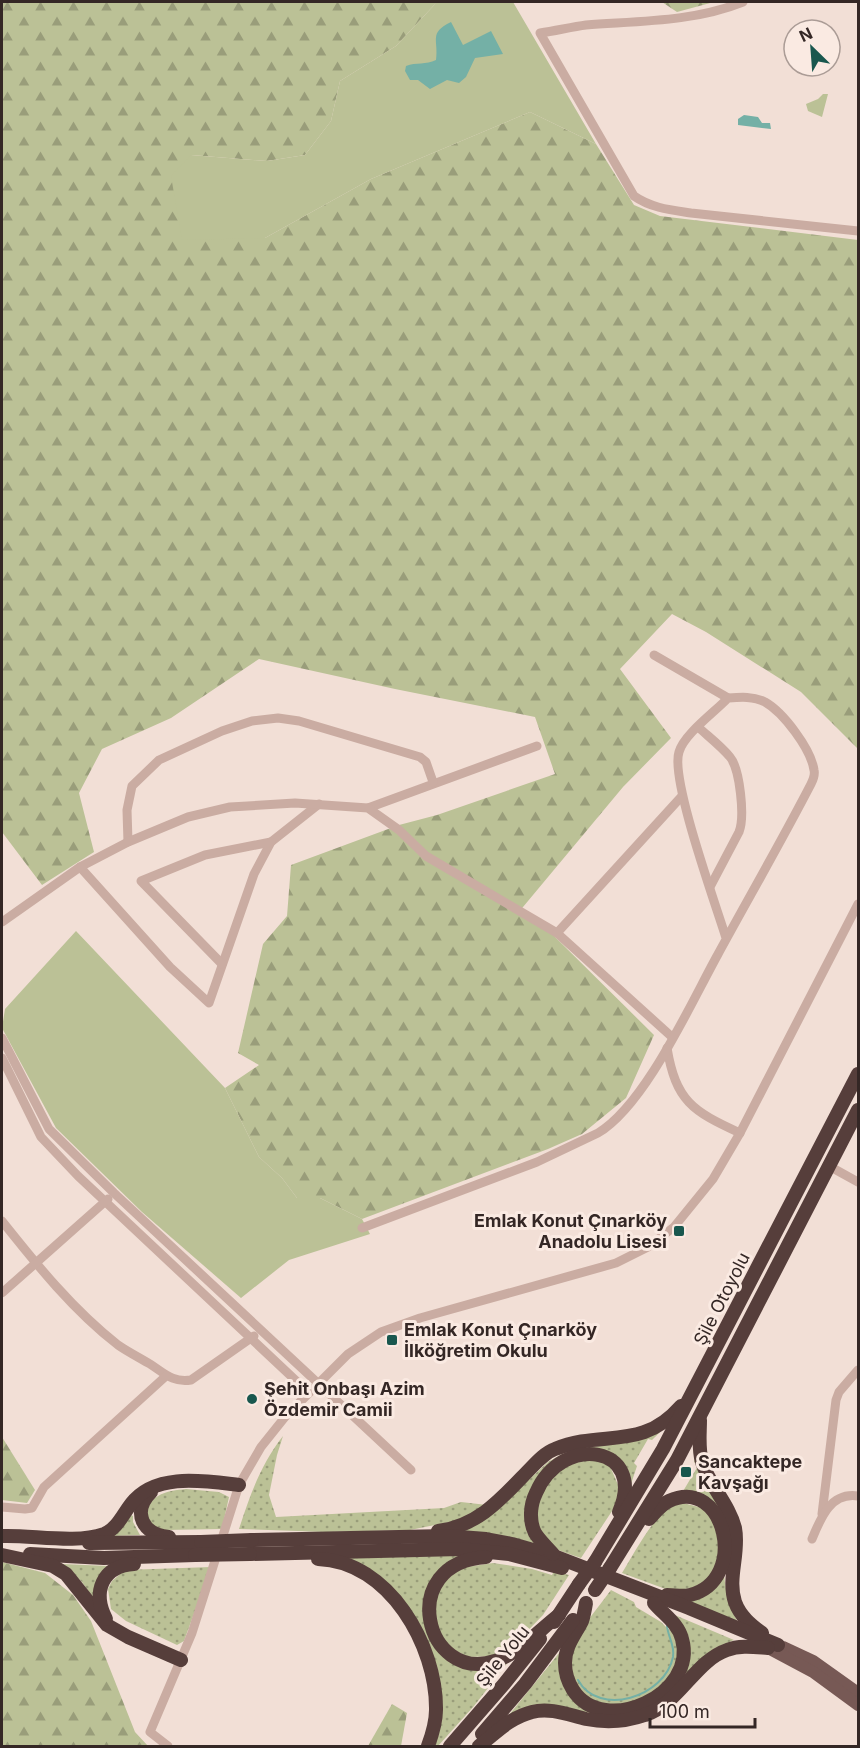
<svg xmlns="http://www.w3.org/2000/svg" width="860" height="1748" font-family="Inter,sans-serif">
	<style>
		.grass { fill: url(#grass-dots) }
		.forest { fill: url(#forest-firs) }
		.green { fill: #bbc196 }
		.water { fill: #74b0a6 }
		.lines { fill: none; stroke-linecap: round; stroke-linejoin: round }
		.stream { stroke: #74b0a6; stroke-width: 2 }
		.minor { stroke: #caaca2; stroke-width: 9 }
		.major { stroke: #775955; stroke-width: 12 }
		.highway { stroke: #563e3b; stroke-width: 14 }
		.highway-bridge { stroke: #563e3b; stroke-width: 14 }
		.poi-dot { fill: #19574e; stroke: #faeae2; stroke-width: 2 }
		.labels { text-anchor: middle; stroke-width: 6; stroke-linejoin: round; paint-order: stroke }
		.poi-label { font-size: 18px; font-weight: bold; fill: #342725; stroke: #faeae2; text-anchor: start }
		.street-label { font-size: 18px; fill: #342725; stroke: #faeae2 }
	</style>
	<defs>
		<pattern id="grass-dots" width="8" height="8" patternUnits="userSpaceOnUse" patternTransform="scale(1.5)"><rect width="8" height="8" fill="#bbc196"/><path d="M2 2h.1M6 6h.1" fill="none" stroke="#999d7a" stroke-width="1.8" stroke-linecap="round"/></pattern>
		<pattern id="forest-firs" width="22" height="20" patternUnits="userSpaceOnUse" patternTransform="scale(1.5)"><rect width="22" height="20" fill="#bbc196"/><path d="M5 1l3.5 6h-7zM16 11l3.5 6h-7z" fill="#999d7a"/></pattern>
	</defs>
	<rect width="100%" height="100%" fill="#f2dfd6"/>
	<g class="grass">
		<path d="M661 1431 652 1440 648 1439 634 1463 637 1466 630 1487 627 1474 582 1448 533 1486 537 1544 504 1536 457 1531 509 1498 548 1462 562 1454 582 1448 629 1442Z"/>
		<path d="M283 1436 277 1455 269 1495 276 1517 444 1508 461 1502 487 1505 460 1520 410 1530 326 1532 239 1529C250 1495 261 1464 283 1436Z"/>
		<path d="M695 1457 722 1507 718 1509 682 1493 698 1466 694 1462Z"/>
		<path d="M586 1458 609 1464 619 1487 618 1502 581 1558C569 1554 557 1551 548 1543 525 1523 542 1479 564 1466 570 1462 579 1460 586 1458Z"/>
		<path d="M186 1489 219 1492 229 1497 222 1529 165 1530C146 1528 140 1507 158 1496 166 1491 177 1490 186 1489Z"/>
		<path d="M679 1502 703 1508 716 1524 720 1551 715 1570 699 1587 671 1591 622 1573C634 1554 657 1508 679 1502Z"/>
		<path d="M131 1515 133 1516V1522L140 1535 114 1536Z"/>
		<path d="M463 1555C419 1577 411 1617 443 1655L509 1661 474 1706 438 1746H433L439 1719 409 1611 342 1558Z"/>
		<path d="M493 1563 532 1569 552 1575 554 1571 569 1575 543 1615 511 1648 498 1656 468 1657 447 1646 435 1624 436 1595 441 1585 460 1568Z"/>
		<path d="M62 1564 108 1566 100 1575 94 1600 82 1582Z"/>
		<path d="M211 1567 184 1641 177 1645 126 1621 111 1609 108 1589 112 1581 125 1570Z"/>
		<path d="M724 1574C726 1593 729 1607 739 1624L681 1600Z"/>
		<path d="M611 1590 634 1602 636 1607 661 1622 669 1630 671 1628C675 1638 679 1648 678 1659 671 1701 588 1728 573 1675 571 1668 569 1661 572 1653 578 1630 597 1609 611 1590Z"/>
		<path d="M670 1613 734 1640 715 1648 687 1674 684 1672Z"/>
		<path d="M564 1647 580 1706 594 1714 548 1705 527 1706V1708L509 1715Z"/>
	</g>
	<g class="forest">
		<path d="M2 2H437L396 46 340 81 331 121 305 155 267 161 191 155 265 238 371 179 530 112 596 144 634 205 660 216 858 240V749L801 692 706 632 672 614 620 669 671 738 623 787 518 913 552 934 654 1035 626 1098 582 1134 548 1149 362 1219 320 1198H297L282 1178 259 1157 225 1088 259 1065 238 1053 263 944 287 916 291 865 399 825 437 815 555 774 535 717 395 689 259 659 171 718 102 749 79 793 94 852 42 885 2 832Z"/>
		<path d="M662 2H714L677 12Z"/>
		<path d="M2 1437 35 1490 27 1503 2 1500Z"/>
		<path d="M2 1562 45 1573 73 1595 91 1621 135 1732 148 1746H2Z"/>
		<path d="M392 1704 407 1713 401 1746H368Z"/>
	</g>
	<g class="green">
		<path d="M437 2H513L596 144 530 112 371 179 265 238 182 240 171 176 191 155 267 161 305 155 331 121 340 81 396 46Z"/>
		<path d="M823 94H828L822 117 808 111 806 104 818 99Z"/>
		<path d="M76 931 225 1088 259 1157 282 1178 297 1198H320L362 1219 370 1234 289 1260 241 1298 142 1212 56 1128 2 1028 5 1009Z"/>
	</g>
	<g class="water">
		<path d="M451 22 463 45 491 31 503 54 475 58 466 77 459 83 447 80 430 89 418 80H410L405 71 406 66C416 62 426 65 436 60 439 40 428 33 451 22Z"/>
		<path d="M744 115 758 117 762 123H770L771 129 738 125V119Z"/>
	</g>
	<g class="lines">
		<path class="stream" d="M578 1680C599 1718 665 1697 673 1657 675 1645 668 1637 667 1626"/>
		<g class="minor">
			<path d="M743 2C693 22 639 21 586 25 571 27 555 31 540 33L634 196C651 208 671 210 691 213L858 231"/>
			<path d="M654 655 728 698"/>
			<path d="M698 727C709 737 721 746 730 757 740 769 745 817 739 832L710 887"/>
			<path d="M368 808 537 746"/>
			<path d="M128 842 127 810 132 786 159 760 222 731 252 721 278 718 299 721 420 757 426 762 433 782"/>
			<path d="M80 867 170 967 209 1003 254 874 271 842 319 804"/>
			<path d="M2 922 80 867 128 842 188 817 230 807 295 803 368 808 399 830 426 856 557 933 672 1037"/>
			<path d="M557 933 682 796"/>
			<path d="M222 964 141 881 205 855 271 842"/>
			<path d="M2 1038 49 1129 114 1193 411 1470"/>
			<path d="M667 1048C676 1101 692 1111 740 1133"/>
			<path d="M2 1058 41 1137 78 1176 308 1392"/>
			<path d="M829 1166 858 1182"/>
			<path d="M2 1221C37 1265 73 1310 118 1345 128 1352 140 1358 150 1364 164 1373 173 1383 191 1380L254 1336"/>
			<path d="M362 1228 537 1162 598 1133C645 1105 690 1005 717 956 748 899 781 842 811 784 813 780 815 774 814 770 811 749 783 712 765 702 753 696 741 697 728 698 715 712 684 734 679 752 670 779 716 905 726 938"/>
			<path d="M2 1293 108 1199"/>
			<path d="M2 1507 25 1509 32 1508 44 1487 166 1376"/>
			<path d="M822 1514 836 1400 839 1392 858 1370"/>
			<path d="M812 1539C821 1517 831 1492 858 1496"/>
			<path d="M168 1746 150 1732 192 1633 239 1485 261 1447 285 1417 348 1354 381 1332 420 1318 616 1263 648 1247 674 1227 713 1179 740 1133 858 904"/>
		</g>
		<g class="major">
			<path d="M783 1647 813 1661 858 1693"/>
			<path d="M768 1648 813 1672 858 1705"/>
		</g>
		<g class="highway">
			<path d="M700 1420C700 1434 698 1448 702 1462 709 1485 729 1504 735 1528 740 1553 727 1578 735 1602 740 1616 751 1625 762 1633"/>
			<path d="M151 1492C131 1512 143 1535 169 1537"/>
			<path d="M649 1519C655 1513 660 1505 669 1501 725 1475 750 1580 690 1595 683 1597 675 1595 667 1595"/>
			<path d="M438 1531C478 1526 501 1499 527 1472 535 1464 544 1453 555 1449 603 1429 641 1452 681 1406"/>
			<path d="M3 1536C33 1535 76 1544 104 1534 117 1529 123 1514 131 1504 155 1472 205 1481 239 1485"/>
			<path d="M252 1540 447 1536 486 1539 512 1544 554 1556 689 1608 778 1645"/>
			<path d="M89 1543 201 1542"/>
			<path d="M30 1554 104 1558 195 1555"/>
			<path d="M250 1554 460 1549 509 1554 562 1568"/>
			<path d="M553 1554C547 1547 540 1541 535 1533 529 1521 530 1505 536 1493 562 1432 648 1446 619 1512"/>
			<path d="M2 1555 53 1566 66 1574 107 1625 128 1637 181 1660"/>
			<path d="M486 1557C395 1563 425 1684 495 1661 519 1654 539 1630 559 1615"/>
			<path d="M318 1559C389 1561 437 1646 436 1710 436 1722 432 1735 428 1746"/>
			<path d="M595 1562 663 1449 858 1074"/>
			<path d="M610 1568 677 1460 858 1110"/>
			<path d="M586 1603C585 1609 584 1615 582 1621 575 1635 565 1646 565 1663 565 1672 568 1682 573 1690 604 1738 698 1694 682 1639 678 1623 664 1615 654 1603"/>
			<path d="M106 1619C92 1592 102 1566 134 1564"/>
			<path d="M554 1622 579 1584"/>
			<path d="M482 1734 525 1684 573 1620"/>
			<path d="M450 1746 504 1684 540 1639"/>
			<path d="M479 1746C496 1733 509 1718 532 1712 550 1707 569 1715 586 1719 606 1723 625 1722 645 1715 679 1704 695 1661 727 1650 740 1645 754 1647 768 1648"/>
		</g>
		<g class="highway-bridge">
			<path d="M201 1542 252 1540"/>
			<path d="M195 1555 250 1554"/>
			<path d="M579 1584 595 1562"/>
			<path d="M595 1590 610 1568"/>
		</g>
	</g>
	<g class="poi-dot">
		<rect x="673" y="1225" width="12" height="12" rx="3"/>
		<rect x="386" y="1334" width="12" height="12" rx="3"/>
		<circle cx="252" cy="1399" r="6"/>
		<rect x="680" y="1466" width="12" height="12" rx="3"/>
	</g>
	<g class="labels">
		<g class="poi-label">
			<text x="667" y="1227" text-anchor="end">Emlak Konut Çınarköy<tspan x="667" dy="21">Anadolu Lisesi</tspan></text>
			<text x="404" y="1336">Emlak Konut Çınarköy<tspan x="404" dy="21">İlköğretim Okulu</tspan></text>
			<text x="264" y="1395">Şehit Onbaşı Azim<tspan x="264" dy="21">Özdemir Camii</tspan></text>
			<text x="698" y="1468">Sancaktepe<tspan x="698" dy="21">Kavşağı</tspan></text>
		</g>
		<g class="street-label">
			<text transform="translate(722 1299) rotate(-63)" y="6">Şile Otoyolu</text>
			<text transform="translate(503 1656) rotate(-51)" y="6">Şile Yolu</text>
		</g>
	</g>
	<rect width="860" height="1748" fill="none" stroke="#342725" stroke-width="6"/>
	<g transform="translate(812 48) rotate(335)"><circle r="28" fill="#faeae2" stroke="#ab9c96" stroke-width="1.5"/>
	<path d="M0-4.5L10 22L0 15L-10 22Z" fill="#19574e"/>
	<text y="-9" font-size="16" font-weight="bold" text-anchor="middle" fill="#342725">N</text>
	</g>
	<path d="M650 1718v9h105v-9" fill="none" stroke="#342725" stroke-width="3"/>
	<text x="659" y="1718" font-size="18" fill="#342725" stroke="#faeae2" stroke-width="4.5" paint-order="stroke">100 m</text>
</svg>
